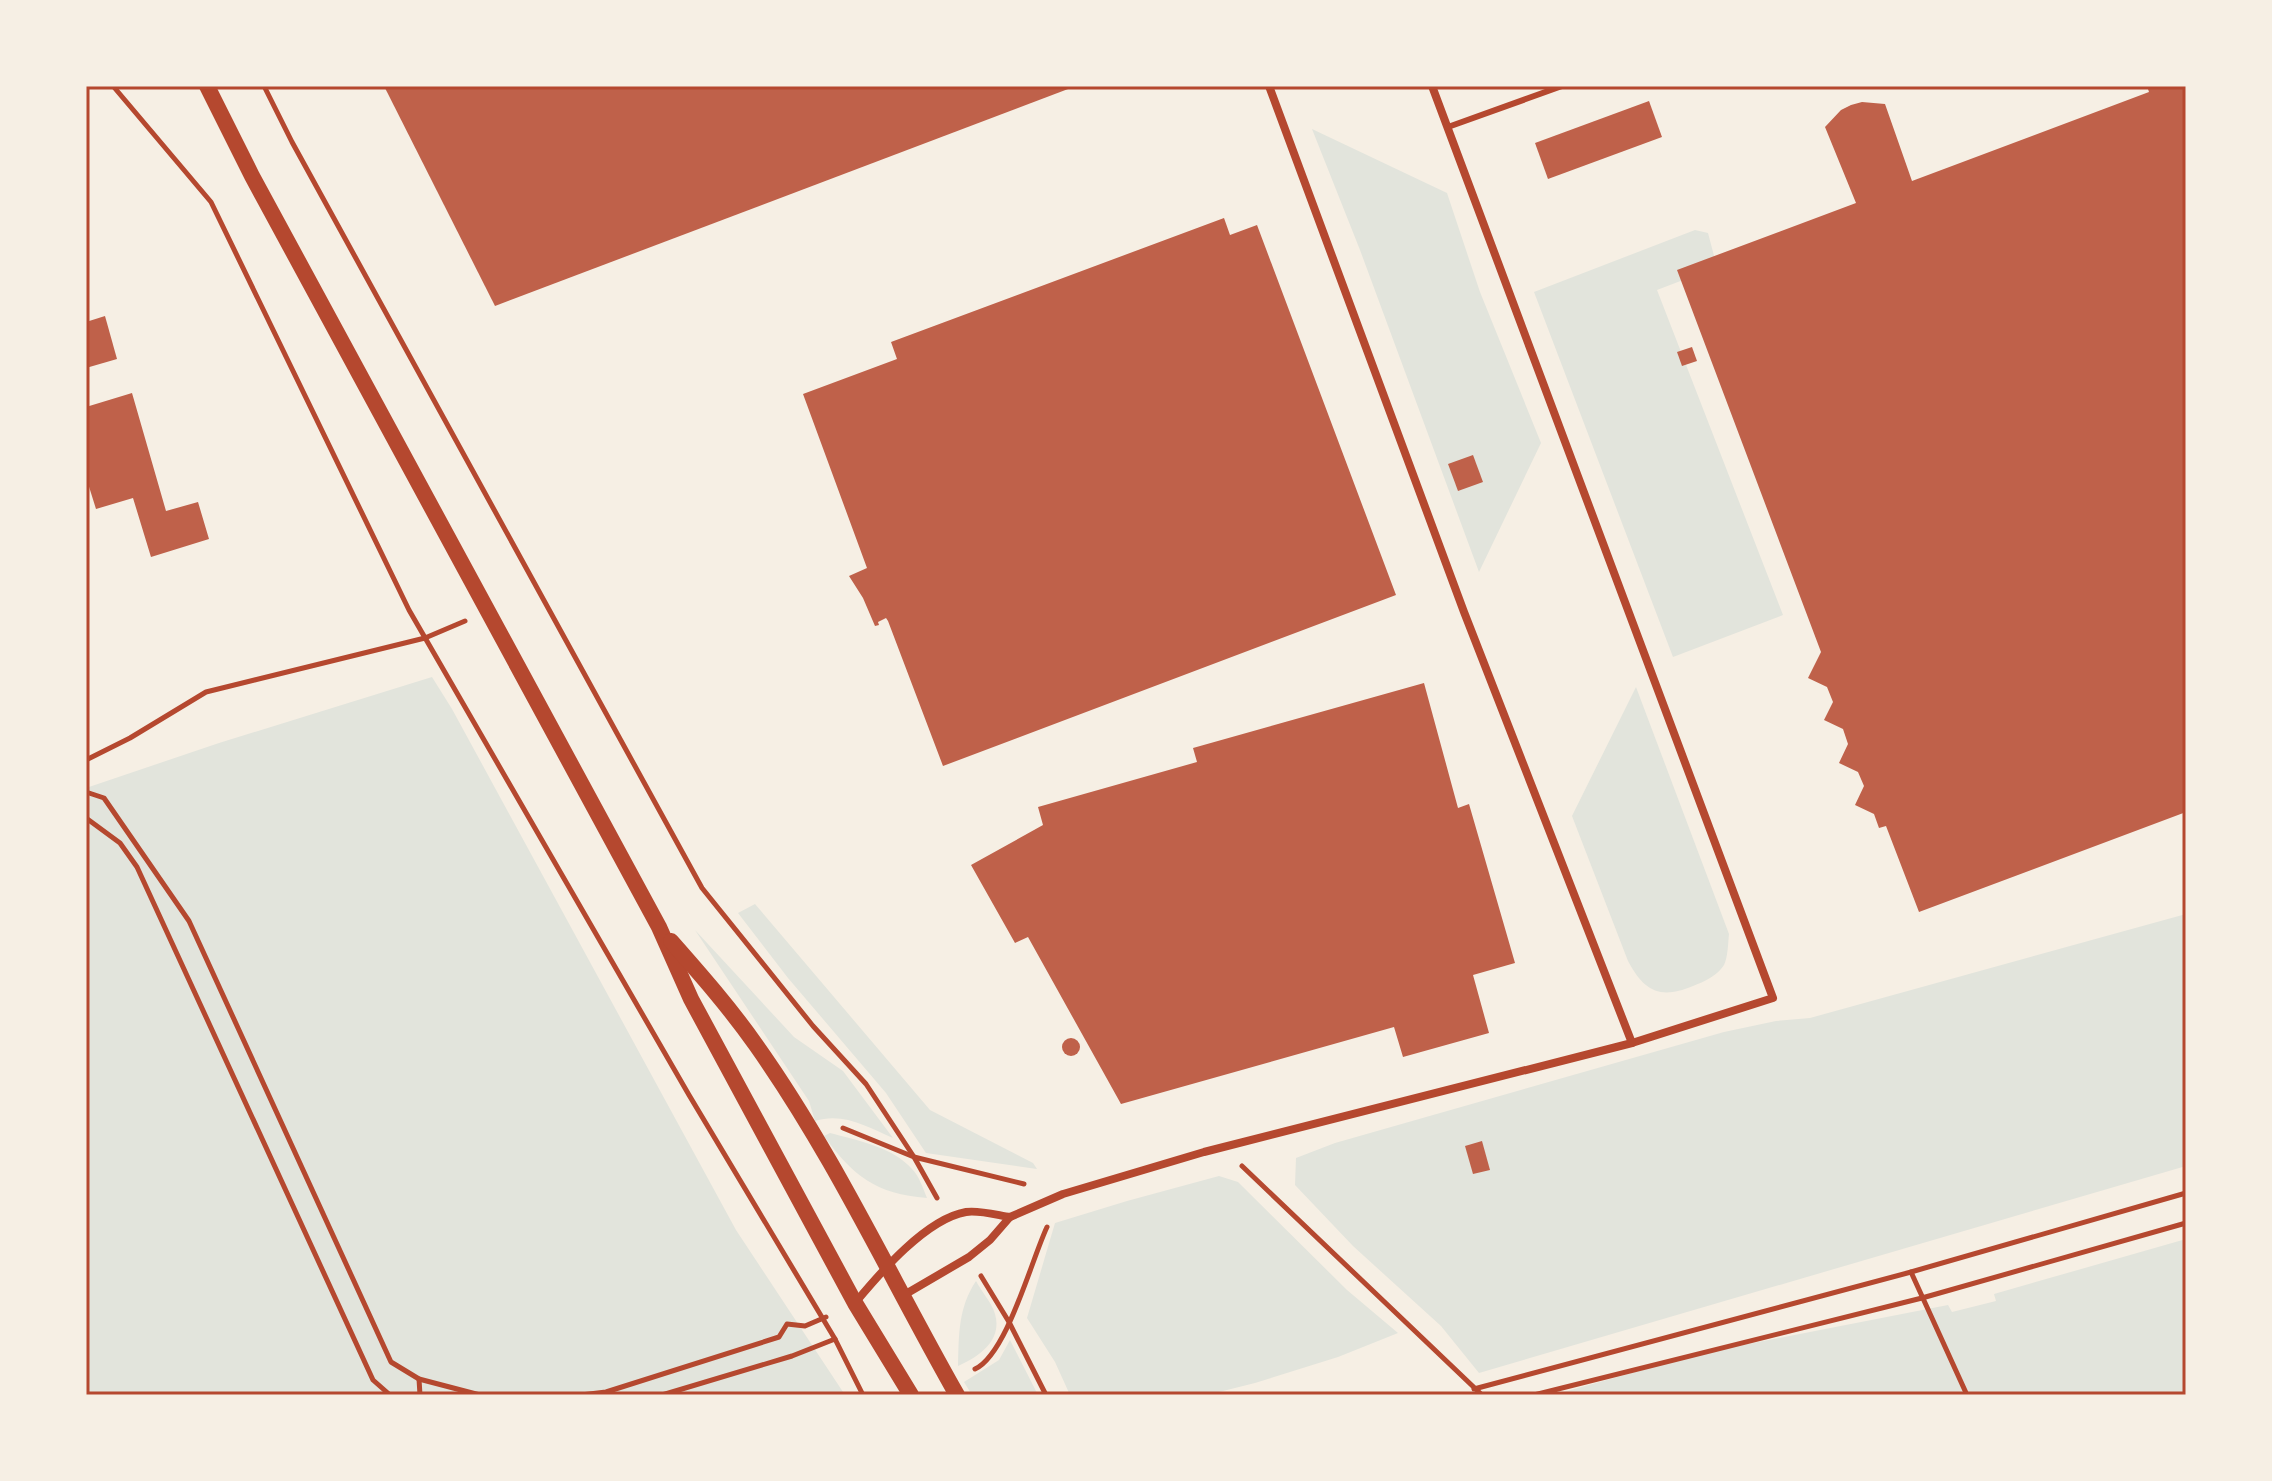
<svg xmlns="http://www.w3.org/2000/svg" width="2272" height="1481" font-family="'Archivo Narrow',sans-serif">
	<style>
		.green { fill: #e2e4dc }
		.building { fill: #bf614a }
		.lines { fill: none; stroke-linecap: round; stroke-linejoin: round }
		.path { stroke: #b5482f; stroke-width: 5 }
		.service { stroke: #b5482f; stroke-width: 6 }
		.minor { stroke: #b5482f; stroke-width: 8 }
		.secondary { stroke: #b5482f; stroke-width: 16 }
		.neatline { fill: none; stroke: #b5482f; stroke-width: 3 }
	</style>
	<rect width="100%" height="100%" fill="#f6efe4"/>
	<g class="green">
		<path d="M1312 129 1447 193 1480 292 1541 443 1479 572 1360 250Z"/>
		<path d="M1695 230 1708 233 1717 267 1657 290 1783 615 1673 657 1534 292Z"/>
		<path d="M432 677 452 709 736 1230 845 1395H86V788L219 743Z"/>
		<path d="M1636 687 1729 934C1728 943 1728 957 1724 965 1718 975 1704 982 1693 986 1660 1000 1644 991 1628 961L1572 816Z"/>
		<path d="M755 904 930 1110 1033 1163 1037 1169 926 1153 886 1093 788 978 738 913Z"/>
		<path d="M2186 914V1166L1479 1373 1441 1326 1353 1246 1295 1185 1296 1158 1335 1143 1724 1032 1776 1021 1810 1018Z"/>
		<path d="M695 930 794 1037 843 1071 893 1138C868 1127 843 1112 815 1121L809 1101Z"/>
		<path d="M830 1133C856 1140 893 1147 912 1169 919 1176 923 1188 927 1198 876 1194 853 1176 824 1136Z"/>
		<path d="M1219 1176 1238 1182 1347 1290 1398 1333 1338 1357 1255 1383 1207 1395H1070L1055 1362 1027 1318 1055 1223 1127 1201Z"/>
		<path d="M2186 1239V1395H1553L1707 1352 1948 1305 1952 1312 1996 1301 1994 1294Z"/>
		<path d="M976 1281C981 1291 992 1303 995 1314 1003 1341 978 1357 958 1366 959 1335 958 1308 976 1281Z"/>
		<path d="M1010 1340 1038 1395H972L964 1382 999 1360Z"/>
	</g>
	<g class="building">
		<path d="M384 86H1076L495 306Z"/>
		<path d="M2147 86H2186V812L1919 912 1886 826 1879 828 1874 814 1855 805 1864 786 1858 772 1839 763 1848 744 1843 729 1824 720 1833 702 1827 687 1808 678 1821 652 1677 270 1856 203 1825 127 1841 110 1851 105 1862 102 1885 104 1912 181 2149 92Z"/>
		<path d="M1649 101 1662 137 1548 179 1535 143Z"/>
		<path d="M1224 218 1230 235 1257 225 1396 595 943 766 888 621 886 618 878 622 879 625 875 626 863 598 849 576 867 568 803 394 897 359 891 342Z"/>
		<path d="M105 316 117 359 86 368V322Z"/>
		<path d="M1692 347 1697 361 1682 366 1677 352Z"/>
		<path d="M132 393 166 511 198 502 209 539 151 557 133 498 96 509 86 477V407Z"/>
		<path d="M1473 455 1483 482 1458 491 1448 464Z"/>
		<path d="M1424 683 1458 808 1469 804 1515 963 1473 975 1489 1033 1403 1057 1394 1027 1121 1104 1028 937 1015 943 971 865 1043 825 1038 807 1197 762 1193 748Z"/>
		<circle cx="1071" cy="1047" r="9"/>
		<path d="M1482 1141 1490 1170 1473 1174 1465 1146Z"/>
	</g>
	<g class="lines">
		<g class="path">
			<path d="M113 86 211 202 409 610 689 1095 835 1339 863 1395"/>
			<path d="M264 86 292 142 702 888 813 1026 866 1084 914 1157 937 1198"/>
			<path d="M86 760 130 738 206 692 425 638 465 621"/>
			<path d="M86 792 104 798 189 921 391 1362 419 1379 480 1395"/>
			<path d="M86 818 120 843 137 867 373 1380 390 1395"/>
			<path d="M843 1128 914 1157 1024 1184"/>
			<path d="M1242 1166 1482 1395"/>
			<path d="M1911 1272 1967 1395"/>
			<path d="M981 1276 1009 1322 1046 1395"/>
			<path d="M975 1369C1007 1354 1031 1261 1047 1227"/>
			<path d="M419 1379 420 1395"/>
			<path d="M1474 1389 1911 1272 2186 1193"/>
			<path d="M581 1395 606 1392 779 1337 787 1324 805 1326 826 1317"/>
			<path d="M662 1395 792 1356 835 1339"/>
			<path d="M1534 1395 1922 1298 2186 1223"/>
		</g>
		<path class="service" d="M1448 127 1562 86"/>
		<g class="minor">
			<path d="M1432 86 1773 998 1632 1043"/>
			<path d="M904 1295 969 1257 990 1240 1010 1217 1063 1194 1204 1152 1632 1043 1464 612 1269 86"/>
			<path d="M855 1303C880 1273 926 1219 966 1212 979 1210 997 1215 1010 1217"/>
		</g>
		<g class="secondary">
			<path d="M207 86 252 176 659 927 691 999 855 1303 911 1395"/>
			<path d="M671 941C701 975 730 1008 756 1045 834 1155 891 1279 957 1395"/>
		</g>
	</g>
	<rect width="2272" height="1481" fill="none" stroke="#f6efe4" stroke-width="176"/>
	<rect x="88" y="88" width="2096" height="1305" class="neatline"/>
</svg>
